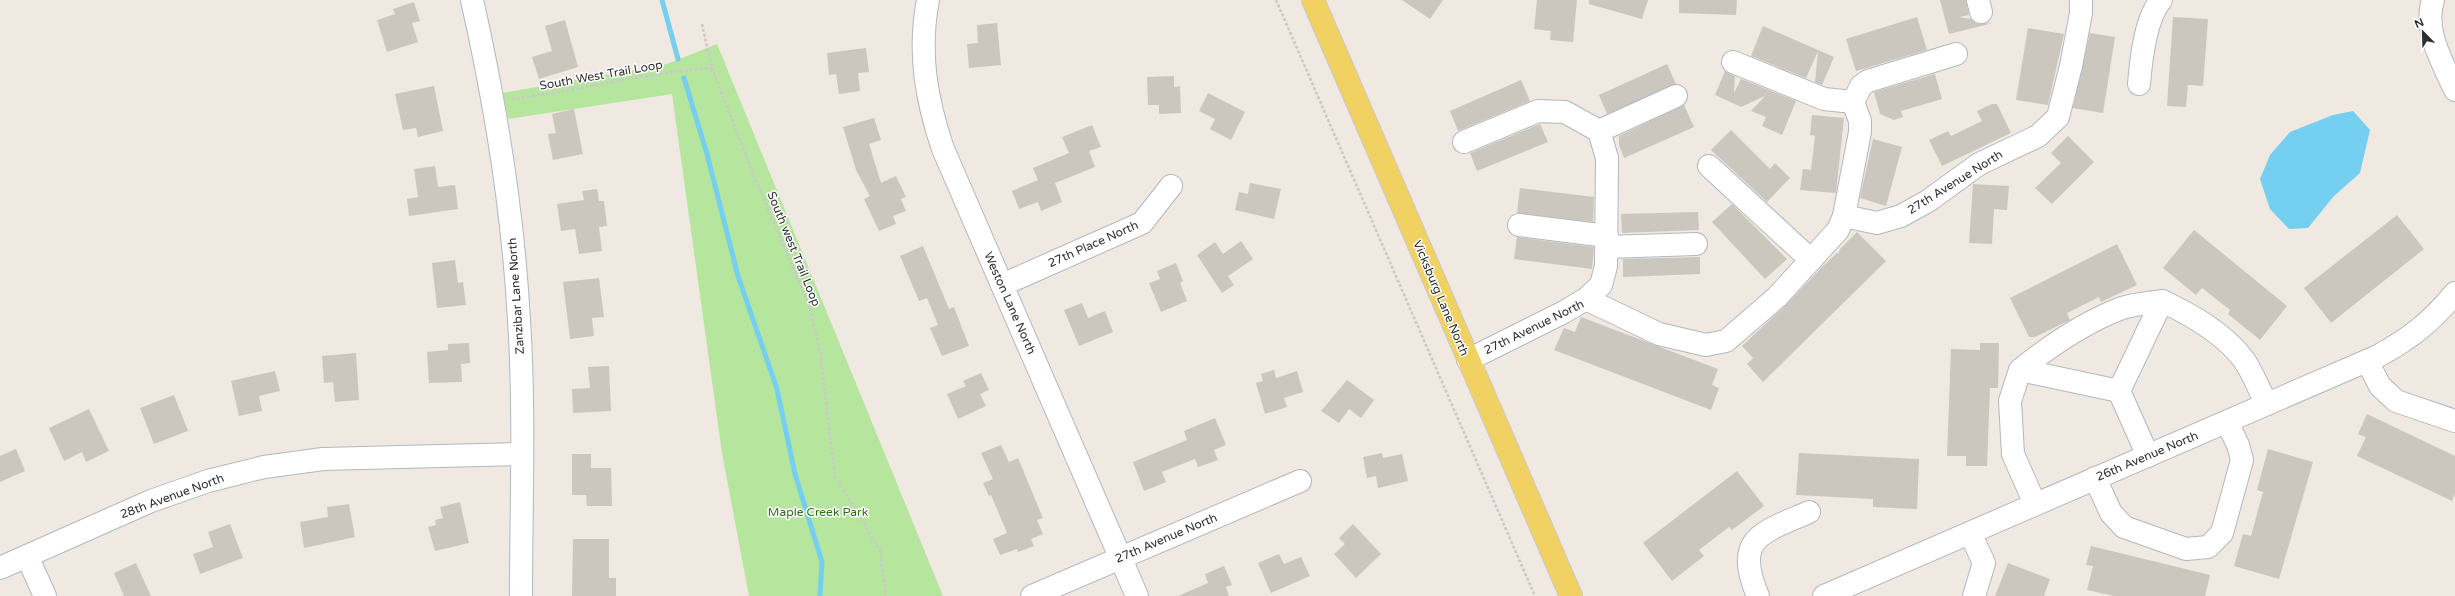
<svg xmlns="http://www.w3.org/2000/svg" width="2455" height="596" font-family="'Varela Round',sans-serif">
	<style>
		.green { fill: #b6e59e }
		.water { fill: #75cff0 }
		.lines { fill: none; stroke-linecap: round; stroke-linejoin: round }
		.stream { stroke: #75cff0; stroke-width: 5 }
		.building { fill: #cbc7bf }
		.minor-casing { stroke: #b4b7c1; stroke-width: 24 }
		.major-casing { stroke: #c9c9c9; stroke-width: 24 }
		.path { stroke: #c9c9c9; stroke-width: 2.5; stroke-dasharray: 3 2; stroke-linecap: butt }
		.minor { stroke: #fff; stroke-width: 22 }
		.major { stroke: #f2d163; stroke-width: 22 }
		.labels { text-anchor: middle; stroke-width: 3; stroke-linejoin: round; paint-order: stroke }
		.street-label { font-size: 12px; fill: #2e2e2e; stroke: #fff }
		.park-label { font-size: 12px; fill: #2c6e1b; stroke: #fff }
	</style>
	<rect width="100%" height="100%" fill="#efe9e1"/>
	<path class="green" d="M717 44 943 596H749L722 453 672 94 508 119 503 93 667 64Z"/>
	<path class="water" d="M2353 111 2370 130 2360 173 2334 196 2308 228 2289 229 2270 209 2260 179 2270 155 2290 132 2333 115Z"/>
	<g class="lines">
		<g class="stream">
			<path d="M662 0 678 59"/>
			<path d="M684 78 707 154 738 276 777 389 795 474 822 562 820 596"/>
		</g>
	</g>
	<g class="building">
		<path d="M1402 0H1443L1430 19Z"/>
		<path d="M1537 0H1577L1573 42 1550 40 1551 31 1534 29Z"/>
		<path d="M1589 0H1648L1642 19 1589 4Z"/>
		<path d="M1679 0H1737L1736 15 1679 13Z"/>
		<path d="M1940 0H1966L1969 15 1959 17 1971 19 1978 24 1993 23 1949 34Z"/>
		<path d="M414 2 420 21 412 23 418 42 387 52 377 20 395 14 393 9Z"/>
		<path d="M1917 17 1927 50 1856 71 1846 39Z"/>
		<path d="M2173 17 2208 19 2203 86 2188 85 2186 107 2167 106Z"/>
		<path d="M565 20 578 67 539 79 532 57 552 51 545 26Z"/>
		<path d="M997 23 1001 65 969 68 967 44 978 43 977 25Z"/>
		<path d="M1763 26 1834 57 1822 85 1815 82 1818 51 1806 78 1751 56Z"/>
		<path d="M2028 28 2064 34 2048 105 2016 100Z"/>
		<path d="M2090 33 2115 37 2103 113 2073 108Z"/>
		<path d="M866 48 869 72 858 73 860 91 839 94 836 74 829 75 827 53Z"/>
		<path d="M1667 64 1676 84 1607 114 1599 95Z"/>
		<path d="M1725 71 1735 76 1734 93 1741 79 1796 101 1782 135 1762 126 1766 117 1751 111 1765 96 1741 107 1715 95Z"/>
		<path d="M1935 74 1942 99 1901 111 1903 117 1894 120 1880 114 1874 92Z"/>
		<path d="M1174 76V87L1180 86 1181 113 1159 114V105H1148L1147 77Z"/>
		<path d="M1521 80 1530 101 1458 131 1450 111Z"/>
		<path d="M434 86 443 131 418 137 416 128 403 130 395 94Z"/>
		<path d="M1208 93 1245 112 1231 140 1210 129 1215 119 1199 111Z"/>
		<path d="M1992 104H1997L2011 133 1942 166 1929 140 1948 131 1951 136 1982 121 1977 111Z"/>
		<path d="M1684 105 1694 127 1624 158 1619 145V136Z"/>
		<path d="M574 109 583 154 553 160 548 134 556 133 552 114Z"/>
		<path d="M1812 115 1844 118 1836 193 1800 190 1803 169 1811 170 1815 136 1810 135Z"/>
		<path d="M874 118 881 140 869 144 881 183 896 176 906 197 901 199 906 211 893 216 896 224 879 231 864 199 870 196 856 170 843 127Z"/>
		<path d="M1540 124 1548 142 1477 171 1470 153Z"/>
		<path d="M1092 125 1101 147 1089 151 1095 167 1055 183 1062 202 1041 211 1038 202 1019 209 1012 191 1038 180 1033 168 1069 153 1062 137Z"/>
		<path d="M1731 130 1770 169 1775 163 1790 178 1767 202 1711 150Z"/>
		<path d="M2068 136 2094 162 2052 204 2035 188 2061 163 2051 153Z"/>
		<path d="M1873 139 1902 147 1886 206 1860 198Z"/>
		<path d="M435 166 438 187 455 185 458 209 409 216 407 199 418 197 414 169Z"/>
		<path d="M1250 183 1281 189 1274 219 1235 210 1239 192 1248 194Z"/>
		<path d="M1973 184 2009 186 2007 210 1994 209 1992 244 1969 243Z"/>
		<path d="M1520 188 1594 197 1593 222 1517 213Z"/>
		<path d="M597 189 599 201H604L607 226 599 227 602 251 579 254 575 229 561 231 557 204 584 200 582 191Z"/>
		<path d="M1732 204 1787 259 1765 279 1712 222Z"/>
		<path d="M1698 212 1699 230 1622 233 1621 214Z"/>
		<path d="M2397 215 2424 249 2331 323 2304 288Z"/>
		<path d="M2194 230 2287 306 2260 340 2228 314 2230 310 2202 288 2196 295 2163 268Z"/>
		<path d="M1857 232 1886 261 1763 382 1747 364 1753 358 1742 346 1786 305 1822 267 1837 253H1839L1840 249Z"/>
		<path d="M1517 237 1594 247 1592 269 1514 259Z"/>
		<path d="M1241 241 1253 259 1228 276 1234 285 1222 293 1197 255 1215 242 1223 254Z"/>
		<path d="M2117 244 2137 285 2101 302 2099 297 2067 313 2070 320 2035 337H2029L2010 298Z"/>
		<path d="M923 246 949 309 954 307 969 346 942 356 930 328 938 325 927 298 919 301 900 256Z"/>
		<path d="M1700 257V274L1623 277V259Z"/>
		<path d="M455 260 458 283 463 282 466 305 437 308 432 263Z"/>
		<path d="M1176 263 1183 281 1180 283 1187 301 1161 312 1149 283 1160 279 1157 271Z"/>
		<path d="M599 278 604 317 592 318 594 336 570 339 563 282Z"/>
		<path d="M1082 303 1088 318 1105 311 1113 332 1079 346 1064 310Z"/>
		<path d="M1581 317 1718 369 1712 385 1719 388 1711 410 1554 350 1564 328 1575 332Z"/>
		<path d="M469 343 470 363 461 364 462 382 429 383 427 352 448 350V344Z"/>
		<path d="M1980 343H1999L1998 388H1990L1987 466H1966V456H1947L1951 349 1980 350Z"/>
		<path d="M356 353 359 400 335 402 333 382 324 383 322 356Z"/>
		<path d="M609 366 611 411 573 413 572 389 590 388 588 367Z"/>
		<path d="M1274 370 1276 378 1297 371 1303 392 1284 398 1287 407 1265 414 1256 383 1263 381 1261 374Z"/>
		<path d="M275 371 280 391 259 396 262 411 239 416 231 381Z"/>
		<path d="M981 373 989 390 980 394 986 406 958 419 947 394 966 386 963 381Z"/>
		<path d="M1347 380 1374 400 1361 418 1349 409 1339 423 1321 411Z"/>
		<path d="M174 395 188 431 154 444 140 408Z"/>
		<path d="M89 409 109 451 86 462 82 452 64 461 49 428Z"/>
		<path d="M2367 414 2455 456V494L2452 501 2357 456 2366 437 2358 434Z"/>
		<path d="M1215 418 1226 445 1214 450 1218 460 1198 467 1195 459 1162 472 1166 482 1144 491 1133 462 1187 440 1184 431Z"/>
		<path d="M1001 445 1009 462 1018 458 1043 518 1037 520 1043 534 1031 539 1034 546 1018 552 1017 549 1000 555 993 539 1007 533 991 495 989 496 983 483 993 479 981 453Z"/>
		<path d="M16 449 25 471 0 482V456Z"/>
		<path d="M2268 449 2313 462 2279 579 2234 566 2243 534 2251 536 2263 492 2257 490Z"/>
		<path d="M1382 453 1383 458 1402 454 1408 481 1378 488 1376 476 1367 478 1363 457Z"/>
		<path d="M1799 453 1919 459 1917 509 1873 507V499L1796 495Z"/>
		<path d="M572 454H591V468H611L612 506H587L586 495H572Z"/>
		<path d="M1737 471 1764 506 1732 530 1729 527 1699 550 1704 556 1672 581 1643 543Z"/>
		<path d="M460 502 469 543 435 551 428 527 436 525 435 520 443 518 440 507Z"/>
		<path d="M349 504 355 537 304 548 300 522 328 517 327 507Z"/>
		<path d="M230 524 243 558 200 574 193 554 213 547 208 532Z"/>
		<path d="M1353 524 1381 554 1356 578 1334 554 1345 544 1339 538Z"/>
		<path d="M573 539H609V578H616V596H572Z"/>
		<path d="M2091 546 2210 575 2205 596H2114L2087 590 2093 566 2086 565Z"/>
		<path d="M1279 554 1284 564 1301 557 1310 576 1271 593 1258 563Z"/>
		<path d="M136 563 151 596H124L114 573Z"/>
		<path d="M2008 563 2050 579 2044 596H1995Z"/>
		<path d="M1224 566 1232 585 1226 587 1229 596H1178L1208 583 1205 574Z"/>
	</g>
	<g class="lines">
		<defs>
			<g id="minor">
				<path d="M472 0C496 106 513 212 519 320 525 412 521 504 521 596"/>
				<path d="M928 0C918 52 926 99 943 149L1137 596"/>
				<path d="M1978 0 1981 12"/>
				<path d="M2433 0C2423 31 2443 63 2455 90"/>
				<path d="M1733 62 1824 99 1853 102 1861 86 1868 81 1956 54"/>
				<path d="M2139 84C2141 60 2145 19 2161 0"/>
				<path d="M1599 131 1676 96"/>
				<path d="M1464 142 1538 111 1565 112 1599 131 1607 158 1606 266 1601 285 1586 299"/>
				<path d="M1709 166 1811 260"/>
				<path d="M1844 216 1860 132V121L1853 102"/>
				<path d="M1519 225 1607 236"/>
				<path d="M1607 247 1696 244"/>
				<path d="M1002 285 1142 223 1171 186"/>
				<path d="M1468 360 1564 312 1586 299 1659 334 1706 345 1726 341 1777 297 1838 230 1844 216 1877 223 1901 216 1928 201 1979 164 2038 136 2058 117 2071 66 2081 13V0"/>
				<path d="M2367 361 2380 386 2396 401 2455 421"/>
				<path d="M2020 370C2051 345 2085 322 2122 308 2134 304 2149 303 2162 301"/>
				<path d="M2148 456 2119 391 2162 301C2192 315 2224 333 2244 360 2253 373 2259 390 2267 404"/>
				<path d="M2095 478 2111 513 2124 527 2186 549 2208 547 2222 533 2242 460 2238 445 2227 422"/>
				<path d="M2035 504 2013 454 2010 401 2020 370 2119 391"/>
				<path d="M1970 533 1984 563 1974 596"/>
				<path d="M27 556 45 596"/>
				<path d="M0 568 151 501 208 481 264 467 323 459 522 454"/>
				<path d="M1032 596 1300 481"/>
				<path d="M1758 596C1733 537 1762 533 1809 512"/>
				<path d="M1824 596 2378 356C2411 338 2431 322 2455 293"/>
			</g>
			<path id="major" d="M1313 0 1571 596"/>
		</defs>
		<use href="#minor" class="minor-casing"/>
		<use href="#major" class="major-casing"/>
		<g class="path">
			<path d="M1276 0 1535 596"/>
			<path d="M702 24 712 68 754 176 809 305 820 351 835 476 880 551 886 596"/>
			<path d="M512 99C579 90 645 73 712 68"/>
		</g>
		<use href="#minor" class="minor"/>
		<use href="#major" class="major"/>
	</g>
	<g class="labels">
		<g class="street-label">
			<text transform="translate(601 75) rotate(-10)" y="4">South West Trail Loop</text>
			<text transform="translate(1955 182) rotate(-32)" y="4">27th Avenue North</text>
			<text transform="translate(1093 244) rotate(-24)" y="4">27th Place North</text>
			<text transform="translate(794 249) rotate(68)" y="4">South west Trail Loop</text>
			<text transform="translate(516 296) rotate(-94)" y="4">Zanzibar Lane North</text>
			<text transform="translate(1441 298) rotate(67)" y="4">Vicksburg Lane North</text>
			<text transform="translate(1010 303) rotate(66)" y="4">Weston Lane North</text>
			<text transform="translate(1534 327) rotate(-26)" y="4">27th Avenue North</text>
			<text transform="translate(2147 456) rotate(-23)" y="4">26th Avenue North</text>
			<text transform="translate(172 496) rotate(-20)" y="4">28th Avenue North</text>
			<text transform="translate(1166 538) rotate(-23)" y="4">27th Avenue North</text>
		</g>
		<g class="park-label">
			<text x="818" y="516">Maple Creek Park</text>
		</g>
	</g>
	<g transform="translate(2423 32) rotate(337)" stroke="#ffffff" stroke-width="3" paint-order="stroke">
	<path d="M0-3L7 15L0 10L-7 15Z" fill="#2e2e2e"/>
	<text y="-6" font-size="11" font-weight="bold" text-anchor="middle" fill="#2e2e2e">N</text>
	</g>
</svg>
